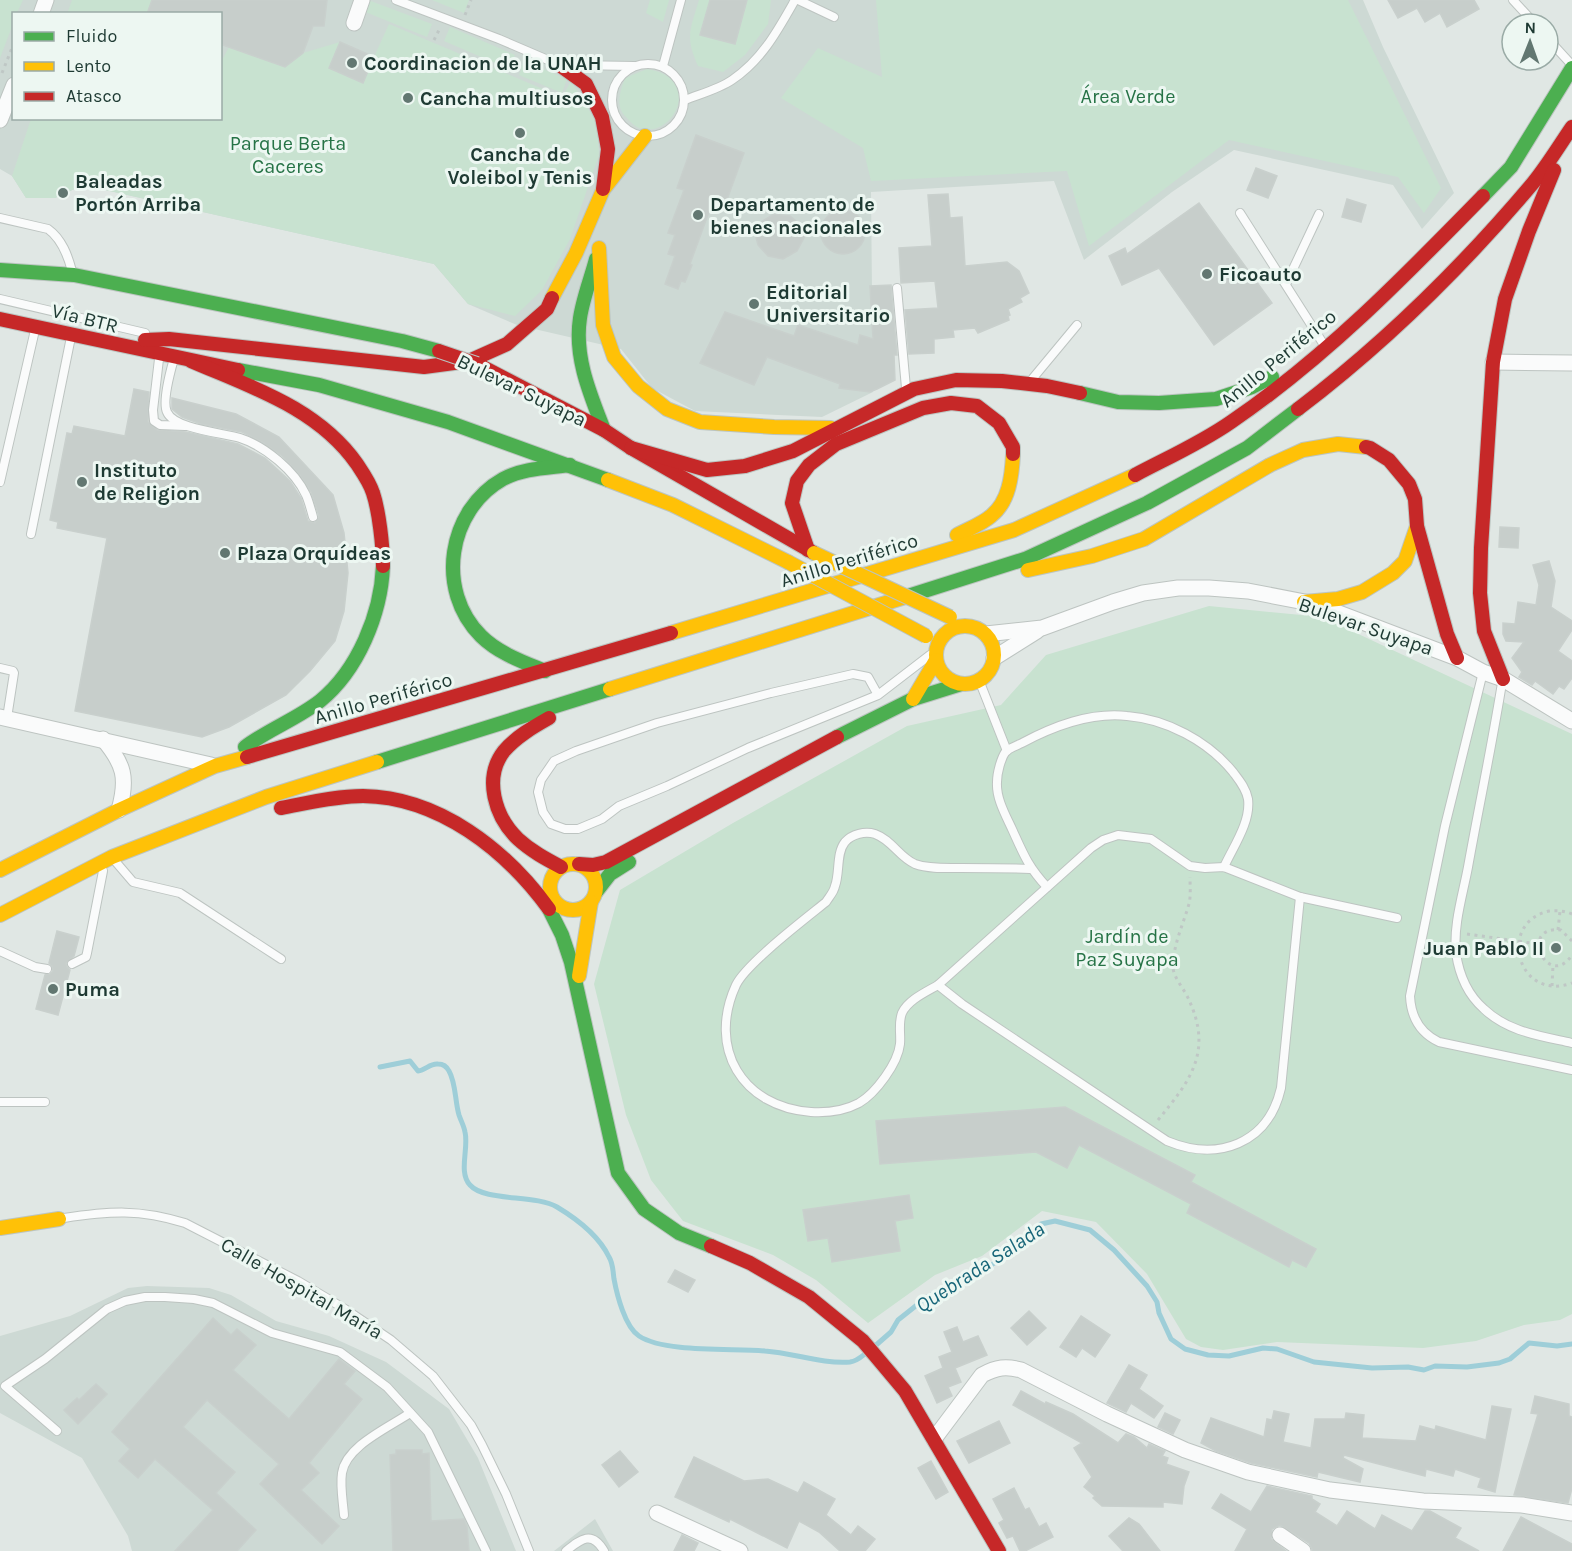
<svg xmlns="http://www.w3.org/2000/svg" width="1572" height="1551" font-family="Karla,sans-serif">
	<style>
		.built { fill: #cdd9d4; fill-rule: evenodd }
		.green { fill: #c8e2d0 }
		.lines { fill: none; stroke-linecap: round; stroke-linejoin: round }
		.stream { stroke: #9eced8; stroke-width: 5 }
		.building { fill: #c7cecb; stroke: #c9d0cd; stroke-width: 1.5 }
		.lane-casing { stroke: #bdc4c1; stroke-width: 10 }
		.street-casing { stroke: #bdc4c1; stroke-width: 17 }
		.fast-casing { stroke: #bcc5c1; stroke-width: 16 }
		.slow-casing { stroke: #bcc5c1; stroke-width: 16 }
		.jam-casing { stroke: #bcc5c1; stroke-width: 16 }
		.path { stroke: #bfc7c5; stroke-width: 3; stroke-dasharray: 3 4.5; stroke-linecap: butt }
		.lane { stroke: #fafbfb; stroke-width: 8 }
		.street { stroke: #fafbfb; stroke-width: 15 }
		.fast { stroke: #4caf50; stroke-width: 14 }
		.slow { stroke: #ffc107; stroke-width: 14 }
		.jam { stroke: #c62828; stroke-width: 14 }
		.slow-bridge-casing { stroke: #bac4c1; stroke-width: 16; stroke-linecap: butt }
		.jam-bridge-casing { stroke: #bac4c1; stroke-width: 16; stroke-linecap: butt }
		.slow-bridge { stroke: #ffc107; stroke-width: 14 }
		.jam-bridge { stroke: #c62828; stroke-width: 14 }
		.poi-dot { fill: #627771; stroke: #edf7f2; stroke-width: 2 }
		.labels { text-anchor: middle; stroke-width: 6; stroke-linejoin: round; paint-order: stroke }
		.poi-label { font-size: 20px; font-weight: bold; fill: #1e3a33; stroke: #edf7f2; text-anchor: start }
		.park-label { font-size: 20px; fill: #267346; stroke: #edf7f2 }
		.street-label { font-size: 20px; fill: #1e3a33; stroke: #edf7f2 }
		.water-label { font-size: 21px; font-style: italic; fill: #166578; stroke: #edf7f2 }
	</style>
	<rect width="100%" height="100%" fill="#e0e7e4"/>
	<g class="built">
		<path d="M0 0H1363L1383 47 1454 193 1422 229 1393 185 1234 150 1172 192 1084 260 1054 181 871 192 873 392 822 417 695 411 652 388 621 349 517 325 468 304 434 264 83 185 55 198H26L12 176 0 169ZM14 14H220V118H14Z"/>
		<path d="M147 1286 209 1288 231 1295 276 1321 329 1336 386 1362 449 1409 478 1458 516 1551H132L128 1536 82 1458 0 1413V1336L70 1316 128 1288Z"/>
		<path d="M595 1519 613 1551H554Z"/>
	</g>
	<g class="green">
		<path d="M0 0H23L17 13 14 14 13 24 0 58Z"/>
		<path d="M72 0H152L147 13 67 14Z"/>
		<path d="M368 0 432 24 427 37 363 11Z"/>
		<path d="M432 0H469L464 13Z"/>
		<path d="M650 0H669L663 22 646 13Z"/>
		<path d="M699 0H771L768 24 745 55 723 72 698 66C685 37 690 30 699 0Z"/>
		<path d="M876 0H1348L1441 188 1424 213 1398 177 1229 140 1089 246 1067 171 871 181 863 148 781 98 818 48 882 77Z"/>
		<path d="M389 24 562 97 571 81 597 123 599 155 570 239 542 290 515 316 468 304 434 264 83 185 55 198H26L12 176 31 119 220 118 221 62 229 47 285 67 303 53 340 42 374 57Z"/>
		<path d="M450 27 515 55 509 69 444 41Z"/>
		<path d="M524 61 567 79 562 93 519 75Z"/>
		<path d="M647 69C706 78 672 143 637 127 633 125 629 120 626 117 615 107 620 91 625 78Z"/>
		<path d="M1209 606 1322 617 1572 734V1314L1560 1320 1524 1325 1476 1341 1423 1348 1277 1342 1223 1350 1201 1347 1186 1339 1147 1274 1096 1222 1042 1211 982 1256 935 1275 868 1323 816 1280 773 1255 683 1221 651 1180 626 1115 594 984 620 890 733 823 907 726 1001 705 1046 655Z"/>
	</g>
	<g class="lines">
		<g class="stream">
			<path d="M380 1067 410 1061 418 1071C426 1070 430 1063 438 1064 443 1064 447 1067 449 1071 456 1083 455 1102 459 1115 461 1121 464 1126 465 1132 469 1148 458 1172 470 1185 485 1202 535 1194 557 1207 577 1219 599 1236 609 1257 613 1263 613 1272 614 1279 617 1295 625 1327 639 1336 665 1353 733 1348 765 1351 794 1353 821 1364 850 1362 857 1361 861 1357 866 1353"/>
			<path d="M875 1346 891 1332 898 1320 927 1297 972 1277 996 1262 1041 1224 1055 1221 1090 1230 1114 1250 1147 1286 1157 1302 1159 1313 1171 1339 1185 1349 1208 1355 1229 1356 1263 1348 1277 1349 1314 1362 1372 1368 1408 1367 1424 1370 1435 1366 1467 1367 1499 1363 1510 1359 1529 1343 1557 1346 1572 1344"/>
		</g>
	</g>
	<g class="building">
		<path d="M152 0H327L324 26H313L303 53 285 67 220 44V14H147Z"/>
		<path d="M710 0H747L735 44 700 35Z"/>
		<path d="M1388 0H1474L1479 9 1447 27 1440 13 1425 22 1417 8 1398 18Z"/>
		<path d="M340 42 374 57 363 83 329 68Z"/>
		<path d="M696 135 744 153 725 205 713 201 690 264 692 265 685 282 681 281 678 289 665 284 675 256 668 254 675 235 668 233 684 190 677 188Z"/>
		<path d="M1256 168 1277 176 1268 198 1247 190Z"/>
		<path d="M948 194 950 218 962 217 965 266 1007 262 1019 271 1029 293 1020 298 1022 302 1008 309 1010 315 1008 316 1009 320 978 333 975 328 953 330 954 337 934 339V353L909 354 905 310 938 308 935 281 901 283 899 248 932 246 928 195Z"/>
		<path d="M1347 199 1366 205 1361 222 1342 217Z"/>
		<path d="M1199 203 1272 303 1214 345 1159 268 1122 285 1109 256 1125 248 1127 254Z"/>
		<circle cx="843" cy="232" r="22"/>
		<path d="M774 214 790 216 796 221 805 236 797 251 783 259 768 256 758 245 756 237 761 222Z"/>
		<path d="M891 285 897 355H894L895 380 877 389 870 392 839 388 840 384 767 357 754 385 700 363 725 312 794 336 798 325 858 345 860 335 873 339 870 286Z"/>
		<path d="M134 389 149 392 148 422 157 430 186 432 238 444 265 458 290 481 301 498 308 521 315 523 319 516 311 492 299 474 282 456 262 442 242 432 201 424 182 417 172 409V398L236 414 279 437 333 495 344 533 348 573 344 611 335 641 310 671 286 695 229 727 202 737 75 711 107 538 57 528 58 522 50 520 67 433 72 434 74 426 125 436Z"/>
		<path d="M1500 527 1519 528 1518 548 1499 547Z"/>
		<path d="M1549 561 1555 581 1551 607 1572 621V630L1558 651 1572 661V678L1564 689 1559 686 1553 694 1535 681 1532 685 1519 677 1522 672 1512 658 1524 642 1506 641 1503 634V623L1515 624 1518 602 1536 605 1539 585 1533 565Z"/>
		<path d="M57 931 79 937 74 956 66 963 67 967 70 970 58 1015 36 1009 45 975 50 974 53 971 52 966 49 963Z"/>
		<path d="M1065 1107 1195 1175 1191 1182 1316 1249 1306 1267 1292 1260 1289 1267 1187 1213 1191 1204 1079 1145 1067 1168 1036 1152 880 1164 876 1121Z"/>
		<path d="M909 1195 913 1218 895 1221 900 1251 832 1262 828 1238 808 1241 803 1210Z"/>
		<path d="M675 1270 695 1280 688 1292 668 1282Z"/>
		<path d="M1029 1311 1046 1328 1027 1345 1011 1328Z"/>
		<path d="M1081 1316 1110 1335 1095 1357 1082 1348 1076 1357 1060 1347Z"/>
		<path d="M213 1318 231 1335 237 1329 256 1345 233 1370 289 1419 339 1359 355 1371 344 1384 362 1399 309 1463 319 1473 301 1490 339 1526 322 1544 260 1484 279 1464 207 1400 183 1427 235 1472 216 1493 256 1530 237 1551H175L213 1510 155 1459 138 1478 119 1461 130 1449 112 1432Z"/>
		<path d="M957 1327 963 1342 978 1336 987 1355 955 1368 961 1382 948 1387 952 1396 937 1403 925 1376 943 1368 939 1357 952 1352 944 1332Z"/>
		<path d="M1129 1365 1147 1375 1139 1389 1163 1406 1154 1418 1131 1403 1126 1412 1107 1403Z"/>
		<path d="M96 1384 107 1394 78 1424 64 1410 77 1398 79 1400Z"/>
		<path d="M1021 1391 1045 1404 1046 1402 1073 1414 1118 1443 1126 1434 1134 1437 1147 1448 1149 1444 1165 1451 1162 1456 1168 1458 1166 1464 1189 1472 1184 1486 1182 1504 1163 1502V1507L1102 1506 1093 1498 1095 1496 1084 1487 1092 1477 1074 1448 1082 1443 1013 1405Z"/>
		<path d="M1535 1396 1569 1404V1416L1572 1417V1488L1568 1503 1514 1495 1538 1414 1531 1413Z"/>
		<path d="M1492 1406 1511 1409 1495 1492 1478 1487 1481 1478 1455 1469 1453 1476 1426 1469 1425 1476 1344 1455 1343 1458 1363 1469 1360 1482 1318 1472 1317 1477 1251 1463 1216 1451 1201 1443 1211 1418 1264 1437 1267 1419 1272 1420 1274 1411 1289 1414 1283 1442 1311 1448 1315 1419H1345L1346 1413 1364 1415 1362 1438 1416 1441 1420 1426 1435 1430 1436 1426 1486 1440Z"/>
		<path d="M1165 1413 1180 1420 1173 1434 1158 1427Z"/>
		<path d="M999 1421 1010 1443 969 1463 957 1441Z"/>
		<path d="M396 1450H422V1454L429 1453 431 1521 464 1519 467 1527 469 1551H393L390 1455 396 1454Z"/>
		<path d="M620 1451 638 1472 619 1487 602 1465Z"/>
		<path d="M694 1457 744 1481 768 1479 798 1493 804 1482 835 1499 826 1515 851 1535 858 1526 875 1539 865 1551H840L819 1532 799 1521 787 1548 730 1519 729 1522 675 1497Z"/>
		<path d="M931 1461 948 1492 936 1499 918 1468Z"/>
		<path d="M1267 1486 1312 1496V1499L1320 1504 1315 1512 1337 1526 1347 1511 1375 1529 1382 1515 1412 1531 1425 1511H1430L1461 1528 1455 1538 1479 1551H1313L1309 1543 1280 1525 1272 1529 1271 1539 1286 1551H1235L1247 1529 1212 1508 1221 1494 1251 1512Z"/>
		<path d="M1014 1488 1025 1510 1029 1508 1039 1527 1046 1523 1053 1537 1025 1551H1020L1013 1536 1007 1538 999 1523 1004 1520 993 1499Z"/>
		<path d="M1521 1517 1572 1544V1551H1503Z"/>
		<path d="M1129 1518 1139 1524 1160 1551H1123L1109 1536Z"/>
		<path d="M682 1535 698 1543 694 1551H674Z"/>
	</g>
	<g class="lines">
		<defs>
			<g id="lane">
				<path d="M396 0 499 39 555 63"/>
				<path d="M798 0 834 17"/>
				<path d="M1513 0 1535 24"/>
				<path d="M1548 39 1571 64"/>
				<circle cx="648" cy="100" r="36"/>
				<path d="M573 65 634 66"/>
				<path d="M663 66 681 0"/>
				<path d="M685 100C700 94 719 89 732 80 762 60 778 30 795 0"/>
				<path d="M1240 213 1324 345"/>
				<path d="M0 218 48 229C62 239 68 256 72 271"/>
				<path d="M1286 284 1319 214"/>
				<path d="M897 288 906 388"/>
				<path d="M0 299 145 333"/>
				<path d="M159 359 153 410 154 421 160 425 185 426"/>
				<path d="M173 362C170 373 162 402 167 412 174 429 223 433 240 438 265 446 295 471 306 495 309 502 311 510 313 517"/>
				<path d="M1033 378 1077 325"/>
				<path d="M0 482 35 330"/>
				<path d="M31 534 71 337"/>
				<path d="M0 668 13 671 14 673 7 718"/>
				<path d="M1483 672 1445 826 1410 996C1411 1017 1420 1033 1439 1042L1572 1070"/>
				<path d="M979 680 1007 751"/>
				<path d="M1502 683C1492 745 1479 806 1468 867 1463 894 1453 925 1456 953 1459 974 1468 995 1484 1009 1508 1032 1541 1036 1572 1043"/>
				<path d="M878 695 868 677 853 674 771 693 657 723 576 751 554 761 541 780 538 792 543 812 551 824 565 829H578L602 819 619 806 667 786 748 748 878 695 930 655"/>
				<path d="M115 861 133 882 180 893 281 959"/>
				<path d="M1030 869C1007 868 984 868 961 868 946 868 929 869 915 864 899 857 892 840 875 834 865 831 852 834 845 842 836 853 840 873 835 886 834 892 829 897 826 902 805 919 746 964 736 985 707 1048 742 1107 811 1112 828 1113 844 1111 859 1103 876 1093 898 1063 900 1044 901 1034 898 1023 902 1013 908 1000 926 992 938 985L1091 848 1103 840 1118 835 1151 839 1190 866 1205 868 1224 867 1300 897 1397 918"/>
				<path d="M1047 887C1028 867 1023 853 1012 829 1005 814 996 798 997 782 997 773 1001 758 1006 751 1010 748 1018 745 1022 743 1054 726 1090 712 1127 716 1166 719 1208 741 1233 772 1239 780 1246 788 1248 799 1251 822 1233 847 1224 867"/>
				<path d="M0 951 35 967 47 969"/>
				<path d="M72 964 86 957 87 953 103 871"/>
				<path d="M938 985 962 1004 1167 1141C1218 1162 1268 1144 1281 1088L1300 897"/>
				<path d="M0 1102H45"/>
				<path d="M64 1218C111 1211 139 1209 185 1223L298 1281 345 1309 391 1340 433 1376 471 1425 482 1445 506 1494 529 1551"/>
				<path d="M57 1431 5 1386 45 1359 107 1309 125 1301 145 1297H165L194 1299 213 1303 272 1333 340 1352 387 1387 428 1432 486 1551"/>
				<path d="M344 1515C343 1502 340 1486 342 1473 346 1446 388 1428 410 1413"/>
				<path d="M566 1551C581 1539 592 1530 604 1551"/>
			</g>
			<g id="street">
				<path d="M41 14 46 0"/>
				<path d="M354 23 362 0"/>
				<path d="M0 120 14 85"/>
				<path d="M1493 362 1572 363"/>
				<path d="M986 634 1042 628 1113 602 1143 593 1178 588H1209L1248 591 1315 604 1457 658 1483 672 1503 679 1572 721"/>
				<path d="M994 658 1037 631"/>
				<path d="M0 717 211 765"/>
				<path d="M103 739C124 764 128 778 119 810"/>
				<path d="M934 1439 982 1375C997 1367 1006 1366 1021 1370L1107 1414 1185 1450 1248 1472 1330 1490 1423 1501 1522 1505 1572 1513"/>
				<path d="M657 1513 740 1551"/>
				<path d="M1280 1535 1303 1551"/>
			</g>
			<g id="fast">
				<path d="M1483 196 1511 167 1572 68"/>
				<path d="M596 259C591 278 583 298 580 318 574 357 590 394 604 430"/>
				<path d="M0 270 74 275 402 341 439 351"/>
				<path d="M238 370 319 385 448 422 608 480"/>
				<path d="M1080 393 1118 402 1159 403 1216 399 1252 387 1272 377"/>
				<path d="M905 597 1025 559 1147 503 1247 448 1298 409"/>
				<path d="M545 671C523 662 498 653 481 636 435 590 448 510 503 479 523 468 548 468 570 465"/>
				<path d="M837 737 913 699 961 684"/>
				<path d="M245 747C269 729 297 719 320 701 358 670 381 614 383 566"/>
				<path d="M377 762 610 689"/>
				<path d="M596 892 610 874 629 862"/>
				<path d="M549 909 562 935 571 962 618 1173 644 1209 679 1233 711 1246"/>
			</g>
			<g id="slow">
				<path d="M599 248 603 325 614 357 638 386 667 409 700 422 774 427 831 428"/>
				<path d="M552 298 576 253 603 190 645 136"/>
				<path d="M608 480 673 505 788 562"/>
				<path d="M957 535C968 529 982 524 991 516 1009 502 1012 476 1013 454"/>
				<path d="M1028 570 1092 556 1144 539 1270 465 1303 450 1338 444 1366 447"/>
				<path d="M1304 602 1338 599 1362 592 1393 573 1405 561 1417 526"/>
				<circle cx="965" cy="655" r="29"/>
				<path d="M671 633 1014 530 1135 475"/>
				<path d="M610 689 905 597"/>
				<path d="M913 699 936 660"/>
				<circle cx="573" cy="887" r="23"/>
				<path d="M0 870 119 810 215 766 247 757"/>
				<path d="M0 915 112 857 266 797 377 762"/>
				<path d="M579 976 591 902"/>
				<path d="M0 1228 59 1219"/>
			</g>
			<g id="jam">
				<path d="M558 64 586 84 602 117 608 149 603 189"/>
				<path d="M0 319 238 370"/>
				<path d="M145 340 169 339 424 367 469 361 507 344 547 309 552 298"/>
				<path d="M191 361C251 387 318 408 357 464 363 473 370 483 373 493 379 511 383 546 383 566"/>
				<path d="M477 364 604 430 631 448 814 553"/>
				<path d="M1298 409C1385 343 1463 266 1533 183 1547 166 1559 146 1572 127"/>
				<path d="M1366 447 1370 448 1389 460 1409 484 1415 499 1417 526 1447 634 1457 658"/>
				<path d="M631 448 707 470 745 466 793 451 914 389 956 380 1002 381 1047 386 1080 393"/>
				<path d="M1135 475C1167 458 1201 443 1231 422 1325 358 1404 277 1483 196"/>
				<path d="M808 550 792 503 797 481 809 465 836 444 923 408 951 403 977 406 999 423 1013 447V454"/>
				<path d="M1503 679 1484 631 1480 593 1481 548 1493 362 1505 299 1529 231 1554 170"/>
				<path d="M549 718C533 727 516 737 504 751 483 778 495 817 518 839 531 851 546 859 561 867"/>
				<path d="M247 757 671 633"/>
				<path d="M281 808C308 803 336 796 363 796 439 797 506 850 549 909"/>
				<path d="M579 864 593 865 606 862 837 737"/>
				<path d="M711 1246 750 1263 809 1297 863 1341 905 1391 999 1551"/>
			</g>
		</defs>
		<use href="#lane" class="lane-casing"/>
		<use href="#street" class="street-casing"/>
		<use href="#fast" class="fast-casing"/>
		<use href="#slow" class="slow-casing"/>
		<use href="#jam" class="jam-casing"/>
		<g class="path">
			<path d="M465 15 471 0"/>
			<path d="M434 40 440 28"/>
			<path d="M515 72 520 60"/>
			<path d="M2 73 14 43"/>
			<path d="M1572 914C1565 911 1557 910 1549 911 1496 923 1518 1003 1572 983"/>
			<path d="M1558 930 1560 911"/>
			<path d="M1467 934 1538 944"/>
			<path d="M1572 941 1561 930C1517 925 1548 991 1572 955"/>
			<path d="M1552 986 1553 965"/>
			<path d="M1158 1120C1190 1081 1213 1052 1189 1000 1185 990 1173 977 1173 967 1173 945 1183 925 1189 904 1191 896 1190 886 1190 877"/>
		</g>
		<use href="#lane" class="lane"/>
		<use href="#street" class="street"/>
		<use href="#fast" class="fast"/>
		<use href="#slow" class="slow"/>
		<use href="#jam" class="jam"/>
		<defs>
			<g id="slow-bridge">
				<path d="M814 553 950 617"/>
				<path d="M788 562 926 636"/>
			</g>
			<path id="jam-bridge" d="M439 351 477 364"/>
		</defs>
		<use href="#slow-bridge" class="slow-bridge-casing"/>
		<use href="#jam-bridge" class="jam-bridge-casing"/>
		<use href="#slow-bridge" class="slow-bridge"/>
		<use href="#jam-bridge" class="jam-bridge"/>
	</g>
	<g class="poi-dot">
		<circle cx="352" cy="63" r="6"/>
		<circle cx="408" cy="98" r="6"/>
		<circle cx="520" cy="133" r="6"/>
		<circle cx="63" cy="193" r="6"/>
		<circle cx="698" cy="215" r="6"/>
		<circle cx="1207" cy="274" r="6"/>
		<circle cx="754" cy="304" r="6"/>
		<circle cx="82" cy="482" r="6"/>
		<circle cx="225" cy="553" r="6"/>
		<circle cx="1556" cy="948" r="6"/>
		<circle cx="53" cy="989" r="6"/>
	</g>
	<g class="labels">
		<g class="poi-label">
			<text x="364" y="70">Coordinacion de la UNAH</text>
			<text x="420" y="105">Cancha multiusos</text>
			<text x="520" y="161" text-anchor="middle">Cancha de<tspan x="520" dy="23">Voleibol y Tenis</tspan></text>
			<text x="75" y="188">Baleadas<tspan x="75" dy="23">Portón Arriba</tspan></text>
			<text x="710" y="211">Departamento de<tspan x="710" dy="23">bienes nacionales</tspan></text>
			<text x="1219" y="281">Ficoauto</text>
			<text x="766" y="299">Editorial<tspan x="766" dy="23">Universitario</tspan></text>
			<text x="94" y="477">Instituto<tspan x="94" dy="23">de Religion</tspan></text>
			<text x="237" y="560">Plaza Orquídeas</text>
			<text x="1544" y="955" text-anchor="end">Juan Pablo II</text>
			<text x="65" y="996">Puma</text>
		</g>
		<g class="park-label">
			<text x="1128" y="103">Área Verde</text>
			<text x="288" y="150">Parque Berta<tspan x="288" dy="23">Caceres</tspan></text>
			<text x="1127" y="943">Jardín de<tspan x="1127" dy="23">Paz Suyapa</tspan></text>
		</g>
		<g class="street-label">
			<text transform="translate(85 318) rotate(14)" y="7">Vía BTR</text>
			<text transform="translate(1278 358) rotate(-39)" y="7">Anillo Periférico</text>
			<text transform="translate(522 390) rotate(26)" y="7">Bulevar Suyapa</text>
			<text transform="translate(849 560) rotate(-17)" y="7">Anillo Periférico</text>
			<text transform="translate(1366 626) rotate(19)" y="7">Bulevar Suyapa</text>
			<text transform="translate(383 698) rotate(-16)" y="7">Anillo Periférico</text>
			<text transform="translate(302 1288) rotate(30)" y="7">Calle Hospital María</text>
		</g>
		<g class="water-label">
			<text transform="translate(980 1267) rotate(-33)" y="7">Quebrada Salada</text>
		</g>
	</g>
	<rect x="12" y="12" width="210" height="108" fill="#edf7f2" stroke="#9aaba6" stroke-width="1.5"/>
	<rect x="24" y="32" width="30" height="9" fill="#4caf50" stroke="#9aaba6" stroke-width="1.5"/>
	<text x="66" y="42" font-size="18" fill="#1e3a33">Fluido</text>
	<rect x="24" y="62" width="30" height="9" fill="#ffc107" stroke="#9aaba6" stroke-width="1.5"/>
	<text x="66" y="72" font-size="18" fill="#1e3a33">Lento</text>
	<rect x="24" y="92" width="30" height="9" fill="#c62828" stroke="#9aaba6" stroke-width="1.5"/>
	<text x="66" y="102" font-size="18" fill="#1e3a33">Atasco</text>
	<g transform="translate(1530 42) rotate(1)"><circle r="28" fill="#edf7f2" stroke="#9aaba6" stroke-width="1.5"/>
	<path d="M0-4.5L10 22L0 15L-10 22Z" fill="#627771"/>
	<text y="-9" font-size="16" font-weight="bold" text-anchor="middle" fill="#1e3a33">N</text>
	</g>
</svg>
